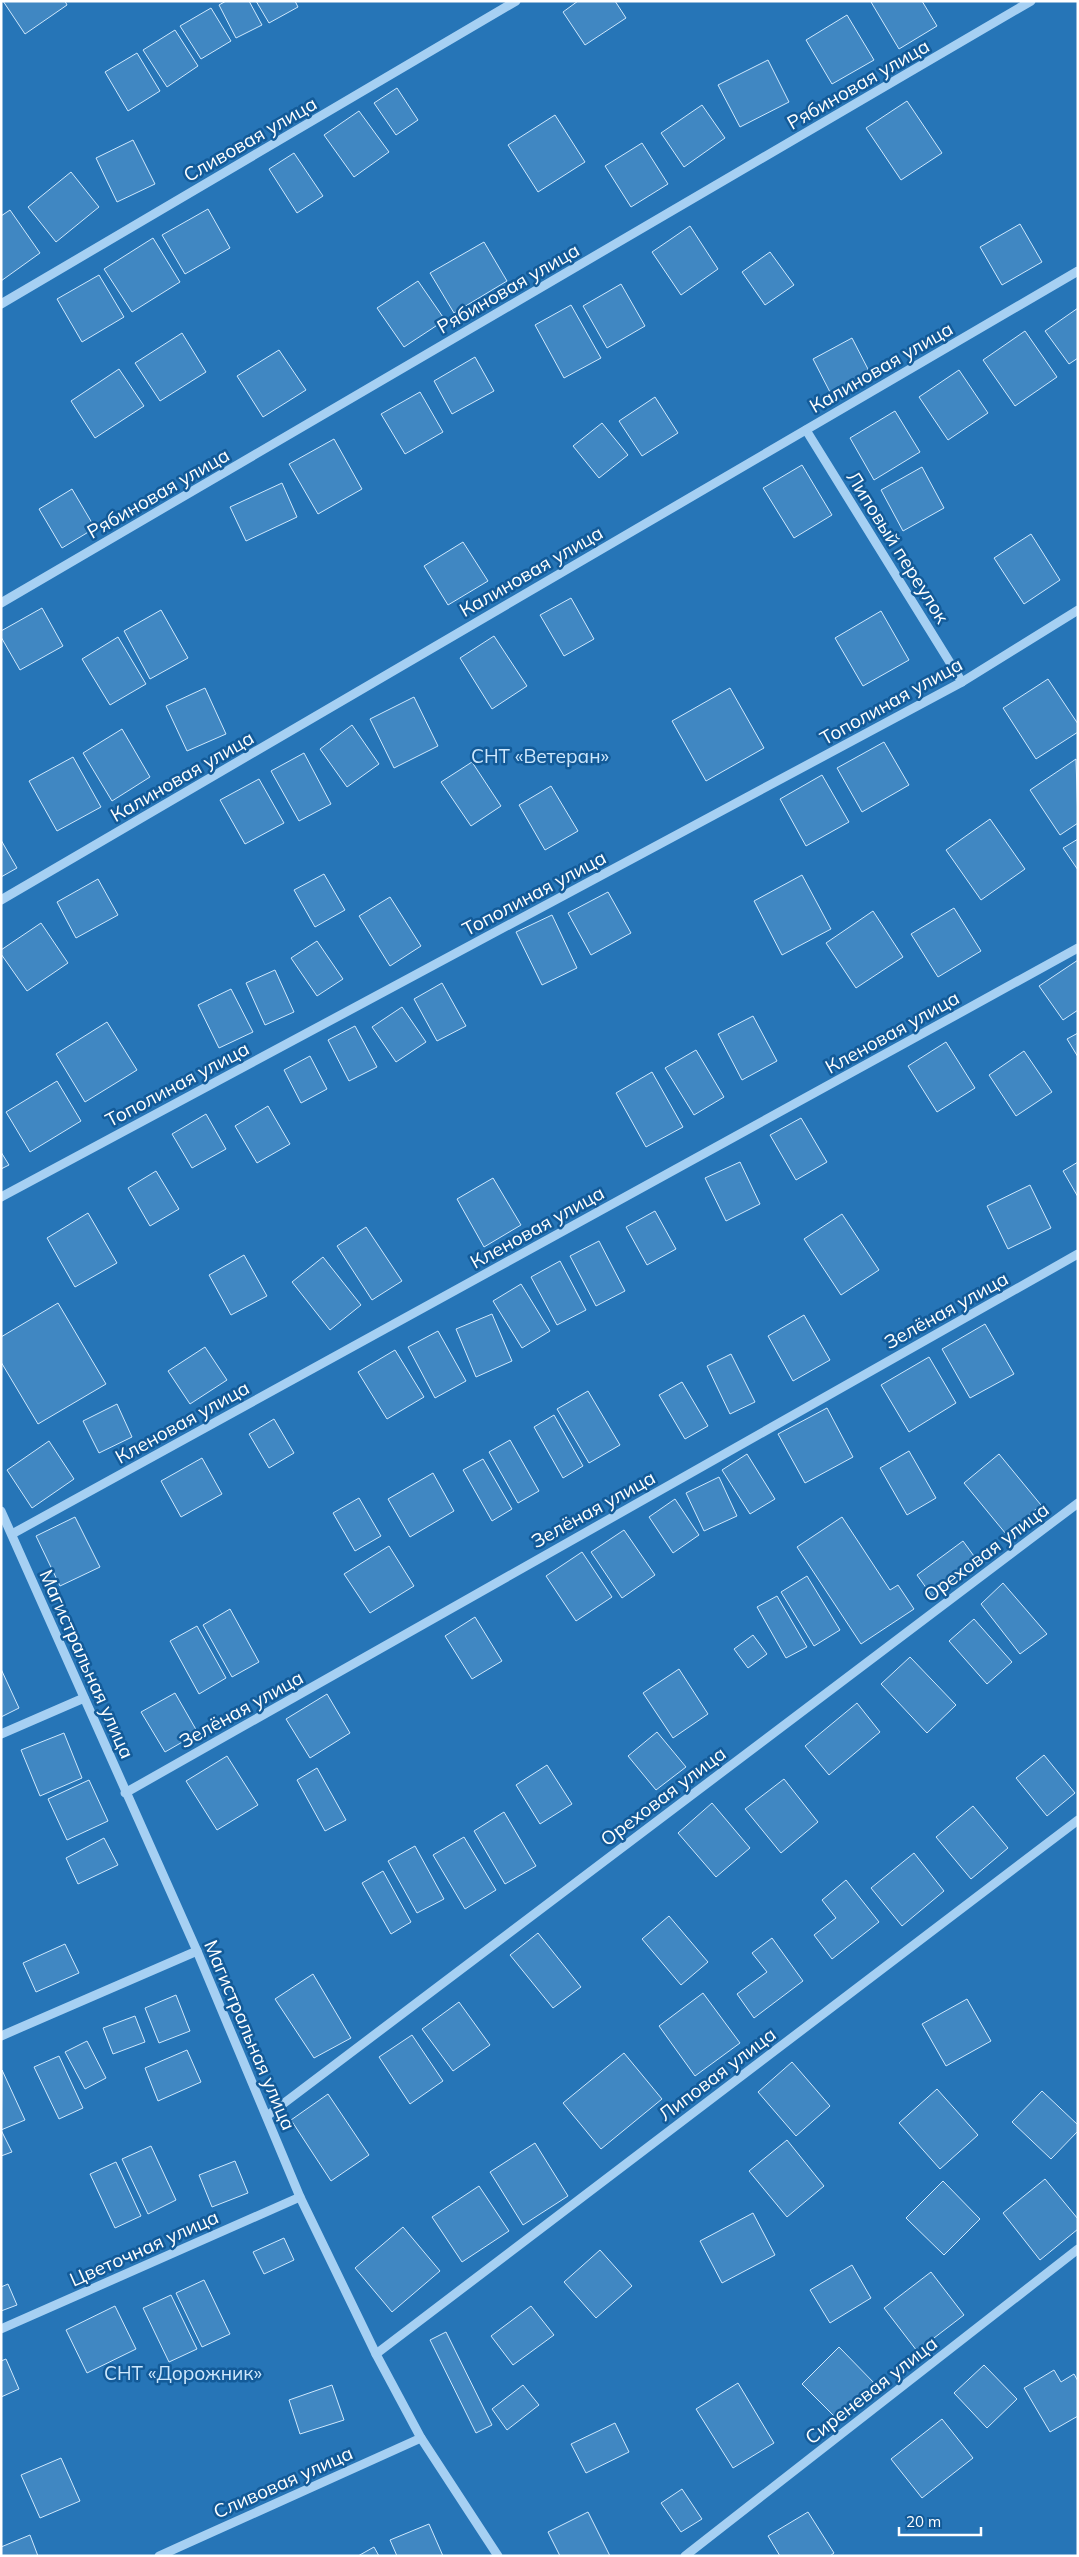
<svg xmlns="http://www.w3.org/2000/svg" width="1079" height="2557" font-family="Mulish,sans-serif">
	<style>
		.green { fill: #2675b7 }
		.building { fill: #4087c2; stroke: #cee8fd }
		.lines { fill: none; stroke-linecap: round; stroke-linejoin: round }
		.minor { stroke: #a6d0f3; stroke-width: 9 }
		.labels { text-anchor: middle; stroke-width: 5; stroke-linejoin: round; paint-order: stroke }
		.street-label { font-size: 19px; fill: #fff; stroke: #135b99 }
		.park-label { font-size: 19px; fill: #cee8fd; stroke: #135b99 }
	</style>
	<rect width="100%" height="100%" fill="#135b99"/>
	<rect class="green" x="1" y="1" width="1077" height="2555"/>
	<g class="building">
		<path d="M3 1H65L67 5 25 34Z"/>
		<path d="M226 1H249L262 25 236 38 219 5Z"/>
		<path d="M256 1H295L298 7 269 23Z"/>
		<path d="M578 1H615L626 18 585 45 563 12Z"/>
		<path d="M873 1H922L937 26 899 49 871 2Z"/>
		<path d="M211 8 231 41 201 59 180 26Z"/>
		<path d="M847 15 874 60 832 84 806 40Z"/>
		<path d="M175 30 198 66 167 87 143 50Z"/>
		<path d="M137 53 160 91 128 111 105 72Z"/>
		<path d="M768 60 789 102 740 127 718 85Z"/>
		<path d="M397 88 418 120 396 135 374 103Z"/>
		<path d="M907 101 942 153 901 180 866 128Z"/>
		<path d="M702 105 725 138 684 167 661 133Z"/>
		<path d="M359 111 389 152 354 177 324 135Z"/>
		<path d="M555 115 585 162 538 192 508 145Z"/>
		<path d="M133 140 155 184 117 202 96 158Z"/>
		<path d="M642 143 668 184 631 207 605 166Z"/>
		<path d="M294 153 323 196 297 213 269 169Z"/>
		<path d="M71 172 99 207 56 242 28 207Z"/>
		<path d="M208 209 230 248 185 274 162 235Z"/>
		<path d="M10 210 40 253 1 281V216Z"/>
		<path d="M1020 224 1042 262 1002 285 980 247Z"/>
		<path d="M690 226 718 269 681 295 652 252Z"/>
		<path d="M153 238 180 282 132 312 104 269Z"/>
		<path d="M484 242 507 281 454 313 430 273Z"/>
		<path d="M770 252 794 285 765 305 742 272Z"/>
		<path d="M99 275 124 317 82 342 57 299Z"/>
		<path d="M418 281 445 320 404 347 377 308Z"/>
		<path d="M621 284 645 326 607 348 583 306Z"/>
		<path d="M571 305 601 358 564 378 535 325Z"/>
		<path d="M1078 308V358L1069 364 1045 331Z"/>
		<path d="M1025 331 1057 377 1015 406 983 360Z"/>
		<path d="M182 333 206 372 160 401 135 363Z"/>
		<path d="M852 338 870 373 831 394 813 359Z"/>
		<path d="M279 350 306 390 263 417 237 376Z"/>
		<path d="M475 357 494 391 452 414 434 381Z"/>
		<path d="M119 369 144 406 95 438 71 401Z"/>
		<path d="M959 370 988 413 948 440 919 397Z"/>
		<path d="M420 392 443 432 405 454 381 414Z"/>
		<path d="M655 397 678 433 642 456 619 421Z"/>
		<path d="M895 411 920 452 874 480 850 438Z"/>
		<path d="M602 423 628 455 599 478 573 446Z"/>
		<path d="M334 439 362 489 318 514 289 464Z"/>
		<path d="M802 465 832 515 794 538 763 488Z"/>
		<path d="M922 467 944 508 903 531 881 490Z"/>
		<path d="M282 483 297 517 246 541 230 507Z"/>
		<path d="M72 489 95 528 62 548 39 509Z"/>
		<path d="M1031 534 1060 580 1024 604 994 558Z"/>
		<path d="M463 542 488 581 448 605 424 566Z"/>
		<path d="M571 598 594 639 564 656 540 615Z"/>
		<path d="M42 608 63 646 20 670 1 637V631Z"/>
		<path d="M161 610 188 658 150 679 124 631Z"/>
		<path d="M881 611 909 660 863 686 835 638Z"/>
		<path d="M494 636 527 686 492 709 460 658Z"/>
		<path d="M118 637 146 684 110 705 82 659Z"/>
		<path d="M1048 679 1078 724V732L1036 759 1003 708Z"/>
		<path d="M205 688 226 734 187 751 166 706Z"/>
		<path d="M730 688 764 748 706 781 672 721Z"/>
		<path d="M414 697 438 746 394 768 370 719Z"/>
		<path d="M352 725 379 764 347 787 320 749Z"/>
		<path d="M122 729 150 777 112 801 83 753Z"/>
		<path d="M884 742 909 785 862 812 837 768Z"/>
		<path d="M304 753 331 804 299 821 271 771Z"/>
		<path d="M73 757 101 807 57 831 29 781Z"/>
		<path d="M1076 759 1078 823 1060 835 1030 790Z"/>
		<path d="M472 762 501 806 471 826 441 782Z"/>
		<path d="M822 775 849 822 806 846 780 799Z"/>
		<path d="M259 779 284 823 245 844 220 800Z"/>
		<path d="M551 786 578 831 545 850 519 805Z"/>
		<path d="M990 819 1025 869 981 900 946 850Z"/>
		<path d="M1078 839V870L1063 848Z"/>
		<path d="M1 840 17 868 1 877Z"/>
		<path d="M324 874 345 910 315 927 294 890Z"/>
		<path d="M802 875 831 929 782 955 754 901Z"/>
		<path d="M98 879 118 915 76 938 57 902Z"/>
		<path d="M608 892 631 933 591 955 568 913Z"/>
		<path d="M390 897 421 946 390 966 359 916Z"/>
		<path d="M954 908 981 951 938 977 911 934Z"/>
		<path d="M873 911 903 957 856 988 826 943Z"/>
		<path d="M552 915 577 968 542 985 516 932Z"/>
		<path d="M41 923 68 963 27 991 1 954V950Z"/>
		<path d="M317 941 343 979 317 996 291 958Z"/>
		<path d="M1078 960V1010L1063 1020 1039 986Z"/>
		<path d="M275 970 294 1012 265 1025 246 983Z"/>
		<path d="M442 983 466 1026 437 1041 414 999Z"/>
		<path d="M231 989 253 1032 219 1048 198 1005Z"/>
		<path d="M402 1007 426 1042 396 1062 372 1027Z"/>
		<path d="M753 1016 777 1061 742 1080 718 1034Z"/>
		<path d="M107 1022 137 1070 85 1102 56 1054Z"/>
		<path d="M355 1026 377 1067 349 1081 328 1040Z"/>
		<path d="M1078 1033V1057L1067 1039Z"/>
		<path d="M946 1042 975 1088 937 1112 908 1066Z"/>
		<path d="M696 1050 724 1097 694 1115 665 1068Z"/>
		<path d="M1024 1051 1052 1092 1016 1116 989 1075Z"/>
		<path d="M310 1056 327 1089 301 1103 284 1070Z"/>
		<path d="M652 1072 683 1127 646 1147 616 1093Z"/>
		<path d="M57 1081 81 1121 30 1152 6 1112Z"/>
		<path d="M268 1106 290 1144 257 1163 235 1126Z"/>
		<path d="M206 1114 226 1149 192 1168 172 1134Z"/>
		<path d="M801 1118 827 1162 796 1180 770 1135Z"/>
		<path d="M1 1152 9 1165 1 1169Z"/>
		<path d="M740 1162 760 1204 726 1221 705 1178Z"/>
		<path d="M1078 1162V1197L1063 1171Z"/>
		<path d="M156 1171 179 1209 150 1226 128 1188Z"/>
		<path d="M493 1178 521 1225 484 1247 457 1199Z"/>
		<path d="M1030 1185 1051 1228 1008 1249 987 1206Z"/>
		<path d="M655 1211 676 1249 647 1265 626 1227Z"/>
		<path d="M88 1213 117 1263 75 1287 47 1238Z"/>
		<path d="M842 1214 879 1270 841 1295 804 1239Z"/>
		<path d="M366 1227 402 1281 372 1300 337 1246Z"/>
		<path d="M599 1241 625 1291 596 1306 570 1256Z"/>
		<path d="M244 1255 267 1296 231 1315 209 1275Z"/>
		<path d="M323 1257 361 1305 330 1330 292 1282Z"/>
		<path d="M560 1261 586 1310 557 1325 531 1277Z"/>
		<path d="M521 1284 550 1331 522 1348 493 1301Z"/>
		<path d="M58 1303 106 1384 38 1424 1 1362V1337Z"/>
		<path d="M492 1314 512 1361 476 1377 456 1329Z"/>
		<path d="M804 1315 830 1360 793 1381 768 1336Z"/>
		<path d="M985 1324 1014 1374 970 1398 942 1349Z"/>
		<path d="M438 1331 466 1381 435 1398 408 1347Z"/>
		<path d="M205 1347 227 1380 190 1404 168 1371Z"/>
		<path d="M395 1350 424 1397 387 1419 358 1372Z"/>
		<path d="M731 1354 755 1402 730 1414 707 1366Z"/>
		<path d="M929 1357 956 1403 909 1432 881 1385Z"/>
		<path d="M682 1382 708 1426 685 1439 659 1395Z"/>
		<path d="M588 1391 620 1445 589 1463 557 1409Z"/>
		<path d="M117 1404 132 1437 99 1453 83 1421Z"/>
		<path d="M827 1408 853 1457 805 1483 778 1434Z"/>
		<path d="M554 1415 583 1466 563 1478 534 1427Z"/>
		<path d="M274 1419 294 1453 269 1468 249 1434Z"/>
		<path d="M510 1440 539 1491 518 1503 489 1452Z"/>
		<path d="M49 1441 74 1479 32 1508 7 1470Z"/>
		<path d="M909 1451 936 1498 907 1515 880 1468Z"/>
		<path d="M747 1454 775 1499 750 1514 722 1470Z"/>
		<path d="M999 1454 1041 1505 1006 1534 964 1483Z"/>
		<path d="M202 1458 222 1494 181 1517 161 1481Z"/>
		<path d="M483 1459 512 1509 492 1521 463 1470Z"/>
		<path d="M433 1473 454 1511 410 1537 388 1499Z"/>
		<path d="M719 1477 737 1516 704 1531 686 1493Z"/>
		<path d="M359 1498 381 1536 355 1551 333 1513Z"/>
		<path d="M675 1499 699 1535 673 1553 649 1517Z"/>
		<path d="M75 1517 100 1567 60 1586 36 1536Z"/>
		<path d="M842 1517 890 1590 898 1585 914 1609 861 1644 797 1547Z"/>
		<path d="M624 1530 655 1575 622 1598 591 1552Z"/>
		<path d="M963 1541 979 1563 932 1596 917 1575Z"/>
		<path d="M389 1546 414 1586 370 1613 344 1574Z"/>
		<path d="M582 1552 612 1597 576 1621 546 1576Z"/>
		<path d="M807 1576 840 1630 814 1646 781 1592Z"/>
		<path d="M1003 1583 1047 1634 1020 1654 981 1604Z"/>
		<path d="M777 1596 807 1647 786 1658 757 1607Z"/>
		<path d="M230 1609 259 1662 232 1677 203 1625Z"/>
		<path d="M475 1617 502 1661 472 1679 445 1636Z"/>
		<path d="M974 1619 1012 1662 987 1684 949 1641Z"/>
		<path d="M197 1626 226 1678 199 1694 170 1641Z"/>
		<path d="M753 1635 767 1654 748 1668 734 1649Z"/>
		<path d="M910 1657 956 1705 927 1733 881 1684Z"/>
		<path d="M1 1669 19 1708 1 1717Z"/>
		<path d="M679 1669 708 1714 673 1738 643 1693Z"/>
		<path d="M175 1693 198 1733 165 1752 141 1712Z"/>
		<path d="M327 1694 350 1733 310 1758 286 1719Z"/>
		<path d="M857 1703 880 1732 829 1775 805 1746Z"/>
		<path d="M657 1732 686 1767 656 1790 628 1756Z"/>
		<path d="M64 1733 82 1778 40 1796 21 1750Z"/>
		<path d="M1044 1755 1075 1793 1047 1816 1016 1778Z"/>
		<path d="M227 1756 258 1805 217 1830 186 1781Z"/>
		<path d="M547 1765 572 1804 540 1824 516 1785Z"/>
		<path d="M317 1768 346 1820 325 1831 297 1780Z"/>
		<path d="M784 1779 818 1822 781 1853 745 1809Z"/>
		<path d="M89 1780 108 1821 67 1840 48 1799Z"/>
		<path d="M712 1803 750 1848 716 1877 678 1833Z"/>
		<path d="M973 1806 1008 1848 971 1879 936 1837Z"/>
		<path d="M504 1812 536 1866 505 1884 474 1831Z"/>
		<path d="M464 1837 496 1890 465 1909 433 1855Z"/>
		<path d="M104 1838 118 1865 78 1884 66 1858Z"/>
		<path d="M415 1846 444 1899 417 1913 388 1861Z"/>
		<path d="M914 1853 944 1891 902 1926 871 1888Z"/>
		<path d="M383 1871 411 1922 391 1934 362 1883Z"/>
		<path d="M846 1880 879 1922 832 1959 814 1935 836 1918 822 1900Z"/>
		<path d="M669 1916 708 1962 681 1985 642 1939Z"/>
		<path d="M538 1933 581 1987 553 2008 510 1955Z"/>
		<path d="M772 1938 803 1981 754 2018 737 1994 767 1972 752 1953Z"/>
		<path d="M65 1944 79 1973 36 1992 23 1963Z"/>
		<path d="M313 1974 351 2038 314 2058 275 1999Z"/>
		<path d="M703 1993 740 2043 695 2076 659 2026Z"/>
		<path d="M176 1995 190 2031 159 2043 145 2008Z"/>
		<path d="M967 1999 991 2041 946 2066 922 2024Z"/>
		<path d="M459 2002 490 2045 453 2071 422 2029Z"/>
		<path d="M135 2016 145 2042 113 2054 103 2028Z"/>
		<path d="M412 2035 443 2081 410 2104 379 2057Z"/>
		<path d="M87 2041 106 2078 85 2089 65 2052Z"/>
		<path d="M187 2050 201 2082 158 2101 145 2068Z"/>
		<path d="M624 2053 662 2099 601 2149 563 2103Z"/>
		<path d="M59 2056 83 2108 59 2119 34 2067Z"/>
		<path d="M792 2062 830 2106 796 2136 758 2092Z"/>
		<path d="M2 2070 25 2120 1 2130 12 2152 1 2156Z"/>
		<path d="M937 2089 978 2135 940 2169 899 2123Z"/>
		<path d="M1042 2091 1078 2125V2131L1051 2159 1012 2122Z"/>
		<path d="M328 2094 369 2155 331 2181 291 2120Z"/>
		<path d="M787 2140 824 2186 787 2217 749 2171Z"/>
		<path d="M535 2143 568 2196 523 2225 490 2172Z"/>
		<path d="M151 2146 176 2200 148 2214 122 2159Z"/>
		<path d="M235 2161 248 2193 212 2207 199 2175Z"/>
		<path d="M116 2162 141 2216 115 2228 90 2174Z"/>
		<path d="M1045 2179 1078 2219V2229L1040 2260 1003 2213Z"/>
		<path d="M943 2181 980 2219 944 2255 906 2218Z"/>
		<path d="M479 2186 509 2231 462 2262 432 2217Z"/>
		<path d="M753 2213 775 2255 722 2283 700 2241Z"/>
		<path d="M403 2227 440 2271 392 2312 355 2268Z"/>
		<path d="M284 2238 294 2260 264 2274 253 2252Z"/>
		<path d="M600 2250 632 2286 596 2318 564 2282Z"/>
		<path d="M852 2265 871 2298 830 2323 810 2290Z"/>
		<path d="M931 2272 964 2315 917 2351 884 2308Z"/>
		<path d="M204 2280 230 2334 202 2347 176 2293Z"/>
		<path d="M8 2284 17 2305 1 2311V2287Z"/>
		<path d="M171 2295 197 2349 169 2362 143 2308Z"/>
		<path d="M115 2306 136 2349 87 2373 66 2330Z"/>
		<path d="M531 2306 554 2335 513 2365 491 2336Z"/>
		<path d="M446 2332 492 2425 476 2433 430 2340Z"/>
		<path d="M839 2347 878 2387 841 2423 802 2384Z"/>
		<path d="M6 2359 19 2389 1 2397V2361Z"/>
		<path d="M984 2365 1017 2399 987 2428 954 2393Z"/>
		<path d="M1054 2370 1061 2382 1074 2374 1078 2381V2416L1050 2432 1024 2388Z"/>
		<path d="M738 2383 774 2443 733 2468 696 2409Z"/>
		<path d="M332 2385 344 2420 300 2434 289 2400Z"/>
		<path d="M523 2385 539 2405 507 2430 492 2409Z"/>
		<path d="M942 2419 973 2458 922 2498 891 2459Z"/>
		<path d="M615 2423 629 2452 586 2473 571 2444Z"/>
		<path d="M61 2458 80 2501 40 2518 21 2475Z"/>
		<path d="M682 2489 702 2519 681 2532 661 2503Z"/>
		<path d="M588 2512 610 2556H560L548 2532Z"/>
		<path d="M808 2512 834 2553 830 2556H780L768 2536Z"/>
		<path d="M429 2524 443 2556H397L390 2540Z"/>
		<path d="M30 2535 38 2556H1V2547Z"/>
		<path d="M374 2547 379 2556H358Z"/>
	</g>
	<g class="lines">
		<g class="minor">
			<path d="M1 304 516 1"/>
			<path d="M806 430 962 682"/>
			<path d="M1 603 1031 1"/>
			<path d="M1 900 1078 271"/>
			<path d="M1 1197 962 682 1078 610"/>
			<path d="M1 1511 197 1951 300 2197 376 2354 421 2438 498 2556"/>
			<path d="M12 1534 1078 948"/>
			<path d="M1 1734 84 1698"/>
			<path d="M125 1793 1078 1254"/>
			<path d="M1 2036 197 1951"/>
			<path d="M267 2116 1078 1503"/>
			<path d="M1 2329 300 2197"/>
			<path d="M376 2354 1078 1820"/>
			<path d="M159 2556 421 2438"/>
			<path d="M685 2556 1078 2249"/>
		</g>
	</g>
	<g class="labels">
		<g class="street-label">
			<text transform="translate(858 84) rotate(-30)" y="7">Рябиновая улица</text>
			<text transform="translate(250 139) rotate(-30)" y="7">Сливовая улица</text>
			<text transform="translate(508 288) rotate(-30)" y="7">Рябиновая улица</text>
			<text transform="translate(881 367) rotate(-30)" y="7">Калиновая улица</text>
			<text transform="translate(158 493) rotate(-30)" y="7">Рябиновая улица</text>
			<text transform="translate(898 547) rotate(58)" y="7">Липовый переулок</text>
			<text transform="translate(531 571) rotate(-30)" y="7">Калиновая улица</text>
			<text transform="translate(891 701) rotate(-29)" y="7">Тополиная улица</text>
			<text transform="translate(182 776) rotate(-30)" y="7">Калиновая улица</text>
			<text transform="translate(534 893) rotate(-28)" y="7">Тополиная улица</text>
			<text transform="translate(892 1032) rotate(-29)" y="7">Кленовая улица</text>
			<text transform="translate(177 1084) rotate(-28)" y="7">Тополиная улица</text>
			<text transform="translate(537 1227) rotate(-29)" y="7">Кленовая улица</text>
			<text transform="translate(946 1310) rotate(-29)" y="7">Зелёная улица</text>
			<text transform="translate(182 1422) rotate(-29)" y="7">Кленовая улица</text>
			<text transform="translate(593 1509) rotate(-29)" y="7">Зелёная улица</text>
			<text transform="translate(986 1552) rotate(-37)" y="7">Ореховая улица</text>
			<text transform="translate(87 1664) rotate(66)" y="7">Магистральная улица</text>
			<text transform="translate(241 1709) rotate(-29)" y="7">Зелёная улица</text>
			<text transform="translate(663 1796) rotate(-37)" y="7">Ореховая улица</text>
			<text transform="translate(250 2035) rotate(67)" y="7">Магистральная улица</text>
			<text transform="translate(717 2074) rotate(-37)" y="7">Липовая улица</text>
			<text transform="translate(144 2248) rotate(-24)" y="7">Цветочная улица</text>
			<text transform="translate(871 2390) rotate(-38)" y="7">Сиреневая улица</text>
			<text transform="translate(283 2482) rotate(-24)" y="7">Сливовая улица</text>
		</g>
		<g class="park-label">
			<text x="540" y="763">СНТ «Ветеран»</text>
			<text x="183" y="2380">СНТ «Дорожник»</text>
		</g>
	</g>
	<rect width="1079" height="2557" fill="none" stroke="#ffffff" stroke-width="5"/>
	<path d="M899 2527v8h82v-8" fill="none" stroke="#ffffff" stroke-width="2.5"/>
	<text x="906" y="2527" font-size="15" fill="#ffffff" stroke="#135b99" stroke-width="4" paint-order="stroke">20 m</text>
</svg>
